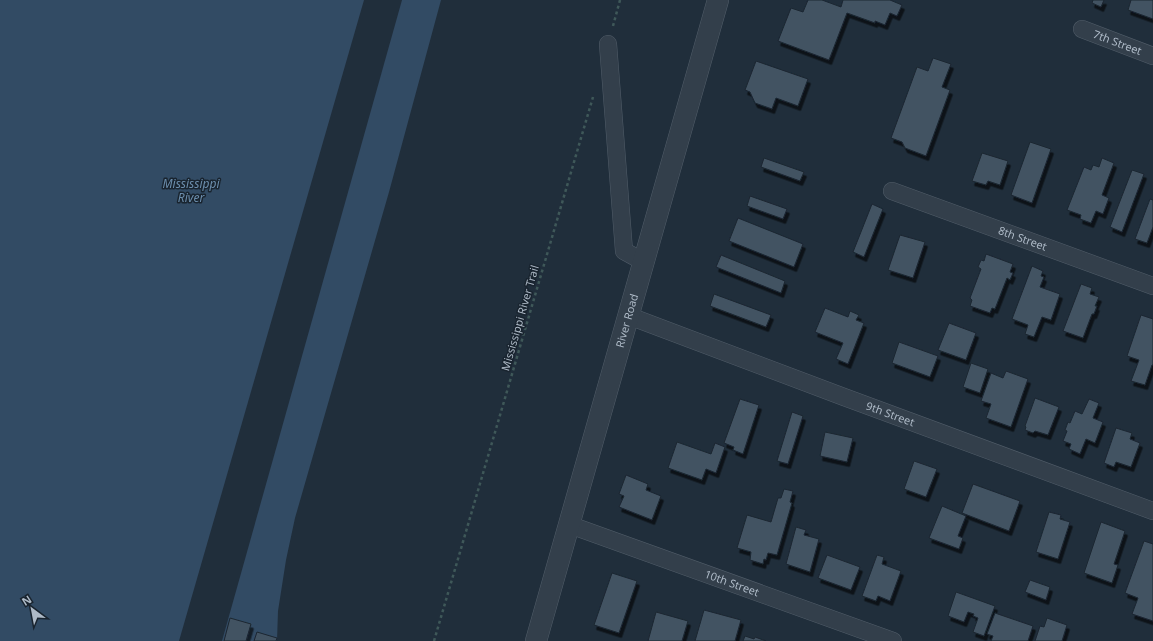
<svg xmlns="http://www.w3.org/2000/svg" width="1153" height="641" font-family="'Noto Sans',sans-serif">
	<style>
		.water { fill: #324b64 }
		.pier { fill: #202e3b }
		.building { fill: #425362; stroke: #1b2631; filter: url(#shadow) }
		.lines { fill: none; stroke-linecap: round; stroke-linejoin: round }
		.minor-casing { stroke: #515d69; stroke-width: 18 }
		.tertiary-casing { stroke: #515d69; stroke-width: 22 }
		.path { stroke: #3f5859; stroke-width: 2.5; stroke-dasharray: 3 3; stroke-linecap: butt }
		.minor { stroke: #333f4b; stroke-width: 17 }
		.tertiary { stroke: #333f4b; stroke-width: 21 }
		.labels { text-anchor: middle; stroke-width: 3; stroke-linejoin: round; paint-order: stroke }
		.street-label { font-size: 11px; fill: #aebac7; stroke: #19242f }
		.water-label { font-size: 12px; font-style: italic; fill: #6c8ead; stroke: #19242f }
	</style>
	<defs>
		<filter id="shadow"><feDropShadow dx="2.5" dy="4.5" stdDeviation="0" flood-color="#0009"/></filter>
	</defs>
	<rect width="100%" height="100%" fill="#202e3b"/>
	<path class="water" d="M0 0H441L389 192 295 518 286 560 278 611 277 641H0Z"/>
	<path class="pier" d="M364 0H402L222 641H179Z"/>
	<g class="building">
		<path d="M808 0H822L841 7 843 0H890L902 5 897 16 890 13 885 25 875 21V23L847 13 829 60 778 41 791 8 803 12Z"/>
		<path d="M1093 0H1104L1101 7 1092 3Z"/>
		<path d="M1131 0H1153V19L1128 10Z"/>
		<path d="M933 58 951 64 942 87 950 90 926 156 905 148 902 142 891 138 917 67 928 71Z"/>
		<path d="M756 61 808 79 798 106 776 98 772 109 755 103 750 92 745 90Z"/>
		<path d="M1030 142 1051 149 1032 203 1011 195Z"/>
		<path d="M982 153 1008 161 1000 185 988 181 986 185 972 181Z"/>
		<path d="M764 158 804 172 800 181 761 167Z"/>
		<path d="M1102 158 1114 163 1102 195 1109 198 1103 214 1096 211 1091 223 1080 219 1081 215 1067 210 1084 167 1091 170 1093 165 1099 167Z"/>
		<path d="M1132 170 1144 174 1122 232 1110 227Z"/>
		<path d="M750 196 787 209 783 219 747 206Z"/>
		<path d="M1150 199 1153 200V227L1147 243 1135 239Z"/>
		<path d="M872 204 883 209 864 257 853 252Z"/>
		<path d="M738 218 803 244 794 267 729 241Z"/>
		<path d="M900 235 925 242 913 278 888 270Z"/>
		<path d="M986 254 1013 264 1010 272 1013 273 1010 280 1007 278 995 309 992 308 990 313 970 306 972 300 970 298 981 269 978 267 981 260 984 261Z"/>
		<path d="M721 255 785 281 781 293 716 267Z"/>
		<path d="M1032 266 1043 271 1041 276 1044 277 1040 287 1060 294 1051 320 1042 317 1034 337 1025 334 1028 325 1012 319Z"/>
		<path d="M1081 284 1092 288 1090 294 1099 297 1095 306H1097L1094 314H1092L1083 338 1063 331Z"/>
		<path d="M714 294 771 315 766 327 710 306Z"/>
		<path d="M825 308 848 317 850 311 859 315 856 320 864 323 848 364 836 359 843 343 815 332Z"/>
		<path d="M1141 315 1153 319V365H1152L1145 385 1131 381 1139 360 1127 356Z"/>
		<path d="M949 323 976 333 966 360 938 350Z"/>
		<path d="M899 342 938 356 930 377 892 363Z"/>
		<path d="M971 363 988 369 980 393 963 387Z"/>
		<path d="M1006 371 1028 379 1011 427 986 418 991 404 981 401 991 373 1003 378Z"/>
		<path d="M1035 398 1059 407 1048 435 1035 431 1033 433 1025 430 1026 427 1025 426Z"/>
		<path d="M740 399 759 405 743 454 733 450 734 447 724 443Z"/>
		<path d="M1089 399 1099 403 1093 418 1103 422 1095 443 1086 439 1080 454 1069 449 1071 444 1063 441 1067 431 1065 430 1068 422 1070 423 1075 411 1082 414Z"/>
		<path d="M792 412 803 416 788 464 777 461Z"/>
		<path d="M1116 428 1132 433 1130 439 1140 443 1131 467 1116 462 1114 467 1104 463Z"/>
		<path d="M825 432 853 438 847 462 820 456Z"/>
		<path d="M677 442 711 454 715 443 725 447 716 473 706 469 702 480 668 468Z"/>
		<path d="M914 461 937 469 926 497 904 489Z"/>
		<path d="M626 475 648 484 646 490 661 496 652 520 619 507 624 496 619 494Z"/>
		<path d="M973 484 1020 501 1009 531 962 513Z"/>
		<path d="M784 489 793 491 790 502 792 503 777 555 768 553 766 560 764 559 763 564 750 560 751 552 737 548 747 515 771 522 778 498H781Z"/>
		<path d="M942 506 966 516 958 536 963 538 959 549 929 538Z"/>
		<path d="M1049 512 1061 515 1060 519 1070 522 1058 559 1036 552Z"/>
		<path d="M1101 522 1125 531 1114 564 1118 565 1112 583 1084 573Z"/>
		<path d="M796 527 806 530 804 535 819 539 810 572 786 564Z"/>
		<path d="M1144 541 1153 544V621L1132 614 1138 598 1125 593Z"/>
		<path d="M827 555 860 567 851 590 818 578Z"/>
		<path d="M877 555 884 557 882 564 901 571 890 601 878 596 876 601 862 596Z"/>
		<path d="M612 573 637 581 619 633 594 625Z"/>
		<path d="M1030 580 1050 587 1046 600 1025 592Z"/>
		<path d="M956 592 995 606 984 636 973 632 978 618 973 616 974 614 968 612 964 622 948 616Z"/>
		<path d="M704 610 741 620 735 641H695Z"/>
		<path d="M656 612 688 621 682 641H648Z"/>
		<path d="M995 613 1033 626 1028 641H991L993 636 987 634Z"/>
		<path d="M230 618 251 624 246 641H224Z"/>
		<path d="M1047 618 1067 625 1062 641H1035L1040 626 1044 627Z"/>
		<path d="M257 632 277 638 276 641H254Z"/>
		<path d="M745 636 754 639 755 637 766 641H743Z"/>
	</g>
	<g class="lines">
		<defs>
			<g id="minor">
				<path id="s1" d="M1082 29 1153 56"/>
				<path d="M608 44 624 251 644 262"/>
				<path id="s2" d="M892 191 1153 286"/>
				<path id="s3" d="M629 316 844 397 1153 511"/>
				<path id="s4" d="M570 525 893 641"/>
			</g>
			<g id="tertiary">
				<path id="s5" d="M536 641 718 0"/>
			</g>
		</defs>
		<use href="#minor" class="minor-casing"/>
		<use href="#tertiary" class="tertiary-casing"/>
		<g class="path">
			<path d="M613 26 620 0"/>
			<path d="M434 641 593 97"/>
		</g>
		<use href="#minor" class="minor"/>
		<use href="#tertiary" class="tertiary"/>
	</g>
	<g class="labels">
		<g class="street-label">
			<text dy="4" stroke="none"><textPath href="#s1" startOffset="38">7th Street</textPath></text>
			<text dy="4" stroke="none"><textPath href="#s2" startOffset="139">8th Street</textPath></text>
			<text transform="translate(520 318) rotate(-74)" y="4">Mississippi River Trail</text>
			<text dy="4" stroke="none"><textPath href="#s5" startOffset="333">River Road</textPath></text>
			<text dy="4" stroke="none"><textPath href="#s3" startOffset="279">9th Street</textPath></text>
			<text dy="4" stroke="none"><textPath href="#s4" startOffset="172">10th Street</textPath></text>
		</g>
		<g class="water-label">
			<text x="191" y="188">Mississippi<tspan x="191" dy="14">River</tspan></text>
		</g>
	</g>
	<g transform="translate(32 609) rotate(328)" stroke="#19242f" stroke-width="3" paint-order="stroke">
	<path d="M0-3L7 15L0 10L-7 15Z" fill="#aebac7"/>
	<text y="-6" font-size="11" font-weight="bold" text-anchor="middle" fill="#aebac7">N</text>
	</g>
</svg>
